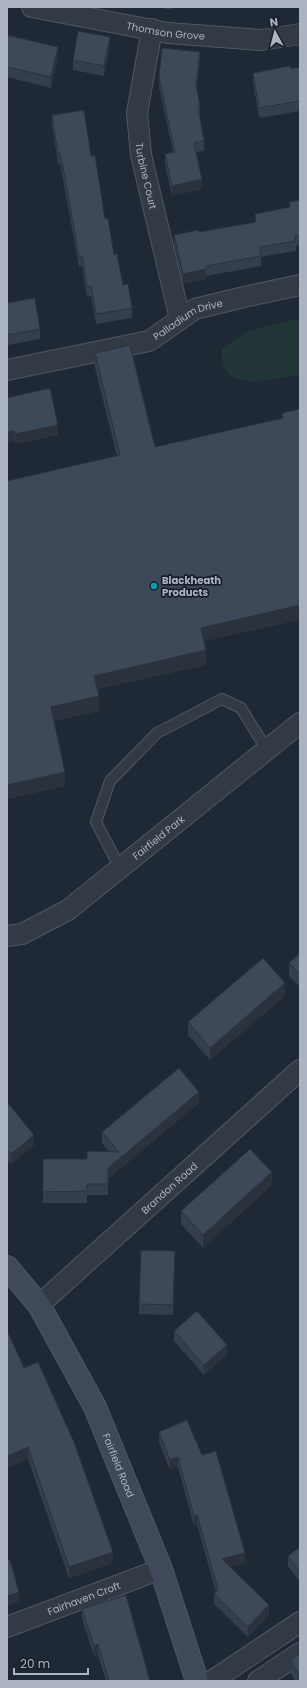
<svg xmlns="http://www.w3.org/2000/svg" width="307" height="1688" font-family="Poppins,sans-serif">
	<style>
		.green { fill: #223537 }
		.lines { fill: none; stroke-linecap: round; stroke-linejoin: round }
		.lane-casing { stroke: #505764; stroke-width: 12 }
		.street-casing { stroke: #505764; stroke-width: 22 }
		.secondary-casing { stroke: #505764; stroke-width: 24 }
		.lane { stroke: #323a46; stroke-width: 10 }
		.street { stroke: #323a46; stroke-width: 20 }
		.secondary { stroke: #404959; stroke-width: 22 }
		.wall { fill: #343e4c }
		.shaded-wall { fill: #2b323e }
		.building { fill: #3d4858; stroke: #2b323e }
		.culture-dot { fill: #0f9aa8; stroke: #181f2a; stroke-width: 1.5 }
		.labels { text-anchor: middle; stroke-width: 3.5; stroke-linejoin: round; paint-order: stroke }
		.street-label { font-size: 10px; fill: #acb4c3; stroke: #181f2a }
		.poi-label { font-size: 10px; font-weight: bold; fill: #acb4c3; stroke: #181f2a; text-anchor: start }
	</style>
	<rect width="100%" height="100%" fill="#1f2835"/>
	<path class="green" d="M291 320 300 321V375C281 378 235 390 224 368 221 363 222 354 222 349L247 331Z"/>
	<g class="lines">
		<defs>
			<path id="lane" d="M120 868 96 822 110 781 157 733 222 699 241 708 267 750"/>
			<g id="street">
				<path id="s1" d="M32 7 168 33 261 40 300 34"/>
				<path id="s2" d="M152 29 137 113 141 155 180 319"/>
				<path id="s3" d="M7 370 149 341 195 309 244 297 300 285"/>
				<path id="s4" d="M7 936 22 934 68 910 300 723"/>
				<path id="s5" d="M39 1305 300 1070"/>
				<path id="s6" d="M7 1627 161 1569"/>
				<path d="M212 1681 300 1622"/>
				<path d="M258 1681 300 1653"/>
			</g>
			<g id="secondary">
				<path id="s7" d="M7 1267 39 1305 95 1407 161 1569 197 1681"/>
			</g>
		</defs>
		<use href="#lane" class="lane-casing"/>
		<use href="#street" class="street-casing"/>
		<use href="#secondary" class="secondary-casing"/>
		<use href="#lane" class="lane"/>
		<use href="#street" class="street"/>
		<use href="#secondary" class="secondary"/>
	</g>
	<g class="wall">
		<path d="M157 7H173L172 10Z"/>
		<path d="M7 35 58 57 51 88 7 77Z"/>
		<path d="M110 47 104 76 73 70V60Z"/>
		<path d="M200 62 197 89 200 106V117L204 141V151L196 152 202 189 172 196 165 164V154L173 152 159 87V77Z"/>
		<path d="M300 67V111L259 118 253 83V73Z"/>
		<path d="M52 115 91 156 105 219 114 255 123 285 132 308V318L96 324 91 296 87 297 82 266 79 267 60 163 58 164 52 125Z"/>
		<path d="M300 200V245L296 246V251L261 257V266L206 276V279L183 284 174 245V235L199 232 255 222V214L289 207V202Z"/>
		<path d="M7 303 40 329V339L8 345V344H7Z"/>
		<path d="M95 353 155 447 282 418V413L300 409 204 641 206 665 97 689 99 711 54 721 65 786 7 799V481L117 456 95 368Z"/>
		<path d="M7 398 58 435 15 444Z"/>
		<path d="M300 953V987L289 976V963Z"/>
		<path d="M285 996 210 1060 188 1035V1022Z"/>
		<path d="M7 1102 34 1145 11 1164 7 1160Z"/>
		<path d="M199 1103 108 1179V1195H87V1203H43V1159H87L109 1152 102 1143V1132Z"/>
		<path d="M272 1185 203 1248 181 1224V1211Z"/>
		<path d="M175 1261 173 1315 139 1314V1304Z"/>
		<path d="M7 1330 113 1563 69 1578 28 1459 8 1467 7 1466Z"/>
		<path d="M174 1331 227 1355 204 1375 174 1341Z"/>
		<path d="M187 1420 245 1563 230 1567 269 1615 248 1637 214 1604V1594L216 1592 197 1525 194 1526 178 1467 170 1470 159 1442V1432Z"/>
		<path d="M300 1547V1582L288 1566V1556Z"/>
		<path d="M82 1609 150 1681H106L98 1655 94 1656 82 1619Z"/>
		<path d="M300 1654V1681H295L291 1673V1660Z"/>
	</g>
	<g class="shaded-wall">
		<path d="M110 37V47L104 76V66Z"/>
		<path d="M58 47V57L51 88V77Z"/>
		<path d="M200 52V62L196 95V85Z"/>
		<path d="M202 179V189L172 196V186Z"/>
		<path d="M206 269V279L183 284V274Z"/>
		<rect x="7" y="333" width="1" height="11"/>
		<path d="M58 425V435L15 444V434Z"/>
		<path d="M14 431V441L7 443V432Z"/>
		<path d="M300 605V620L201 642V628Z"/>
		<path d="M206 650V665L94 690V676Z"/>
		<path d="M99 696V711L51 722V707Z"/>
		<path d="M65 772V786L7 799V785Z"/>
		<path d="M285 983V996L210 1060V1048Z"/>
		<path d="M199 1092V1103L108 1179V1168Z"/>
		<path d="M34 1135V1145L11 1164V1154Z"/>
		<path d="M272 1172V1185L203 1248V1235Z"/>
		<path d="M175 1251V1261L173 1315V1305Z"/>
		<path d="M227 1345V1355L204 1375V1365Z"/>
		<path d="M28 1447V1459L8 1467V1456Z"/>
		<path d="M178 1457V1467L170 1470V1460Z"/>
		<path d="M197 1515V1525L194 1526V1516Z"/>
		<path d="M113 1552V1563L69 1578V1567Z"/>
		<path d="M245 1553V1563L222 1569V1559Z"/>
		<path d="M19 1592V1602L7 1606V1596Z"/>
		<path d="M269 1605V1615L248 1637V1627Z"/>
		<path d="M98 1644V1655L94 1656V1646Z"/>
	</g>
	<g class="building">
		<path d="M78 31 110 37 104 66 73 60Z"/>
		<path d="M7 35 58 47 51 77 7 67Z"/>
		<path d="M162 48 200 52 196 85 200 106 198 107 204 141 194 143 202 179 172 186 165 154 175 152 159 77Z"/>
		<path d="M290 66 291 69 300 67V101L259 108 253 73Z"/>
		<path d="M84 110 91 156 95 155 105 219 108 218 114 255 117 254 123 285 128 284 132 308 96 314 91 286H87L82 256 79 257 64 172 60 153H58L52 115Z"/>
		<path d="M300 200V235L295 236 296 241 260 247 261 256 206 266V269L183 274 174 235 198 230 199 232 256 222 255 214 290 207 289 202Z"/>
		<path d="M35 298 40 329 8 335V333H7V303Z"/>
		<path d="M130 345 155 447 283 418 282 413 300 409V605L201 628 206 650 94 676 99 696 51 707 65 772 7 785V481L120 455 95 353Z"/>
		<path d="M50 388 58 425 15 434 14 431 7 432V398Z"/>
		<path d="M300 953V974L289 963Z"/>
		<path d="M263 958 285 983 210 1048 188 1022Z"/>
		<path d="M179 1068 199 1092 108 1168V1184H87V1191L43 1192V1159H87V1151L119 1152 102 1132Z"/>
		<path d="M7 1102 34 1135 11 1154 7 1150Z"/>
		<path d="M250 1149 272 1172 203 1235 181 1211Z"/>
		<path d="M141 1250 175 1251 173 1305 139 1304Z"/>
		<path d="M197 1311 227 1345 204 1365 174 1331Z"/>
		<path d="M7 1330 24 1368 38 1362 74 1442 113 1552 69 1567 28 1447 8 1456 7 1454Z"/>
		<path d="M187 1420 202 1455 216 1451 245 1553 222 1559 269 1605 248 1627 214 1594 218 1589 197 1515 194 1516 178 1457 170 1460 159 1432Z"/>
		<path d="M300 1547V1572L288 1556Z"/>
		<path d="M7 1560H10L19 1592 7 1596Z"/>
		<path d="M126 1595 150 1681H109L98 1644 94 1646 82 1609Z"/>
		<path d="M300 1654V1677L291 1660Z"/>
	</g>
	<circle class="culture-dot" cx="154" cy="586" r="4"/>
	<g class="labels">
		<g class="street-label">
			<text dy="4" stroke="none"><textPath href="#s1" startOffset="136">Thomson Grove</textPath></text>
			<text dy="4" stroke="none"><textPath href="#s2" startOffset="149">Turbine Court</textPath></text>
			<text dy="4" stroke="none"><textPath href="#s3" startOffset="190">Palladium Drive</textPath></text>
			<text dy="4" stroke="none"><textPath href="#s4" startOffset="183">Fairfield Park</textPath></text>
			<text dy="4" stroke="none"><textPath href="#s5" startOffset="175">Brandon Road</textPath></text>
			<text dy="4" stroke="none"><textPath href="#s7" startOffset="229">Fairfield Road</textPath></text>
			<text dy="4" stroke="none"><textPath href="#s6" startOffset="82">Fairhaven Croft</textPath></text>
		</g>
		<g class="poi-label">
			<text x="162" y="584">Blackheath<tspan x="162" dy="12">Products</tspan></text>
		</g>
	</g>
	<rect width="307" height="1688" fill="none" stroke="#acb4c3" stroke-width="16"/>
	<g transform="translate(275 32) rotate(353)" stroke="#181f2a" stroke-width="3" paint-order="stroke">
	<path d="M0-3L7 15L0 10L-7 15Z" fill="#acb4c3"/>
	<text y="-6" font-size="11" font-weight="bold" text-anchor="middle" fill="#acb4c3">N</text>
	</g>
	<path d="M14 1668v6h74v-6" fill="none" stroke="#acb4c3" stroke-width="2"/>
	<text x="20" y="1668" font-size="12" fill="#acb4c3" stroke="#181f2a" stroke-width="3" paint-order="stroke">20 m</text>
</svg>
